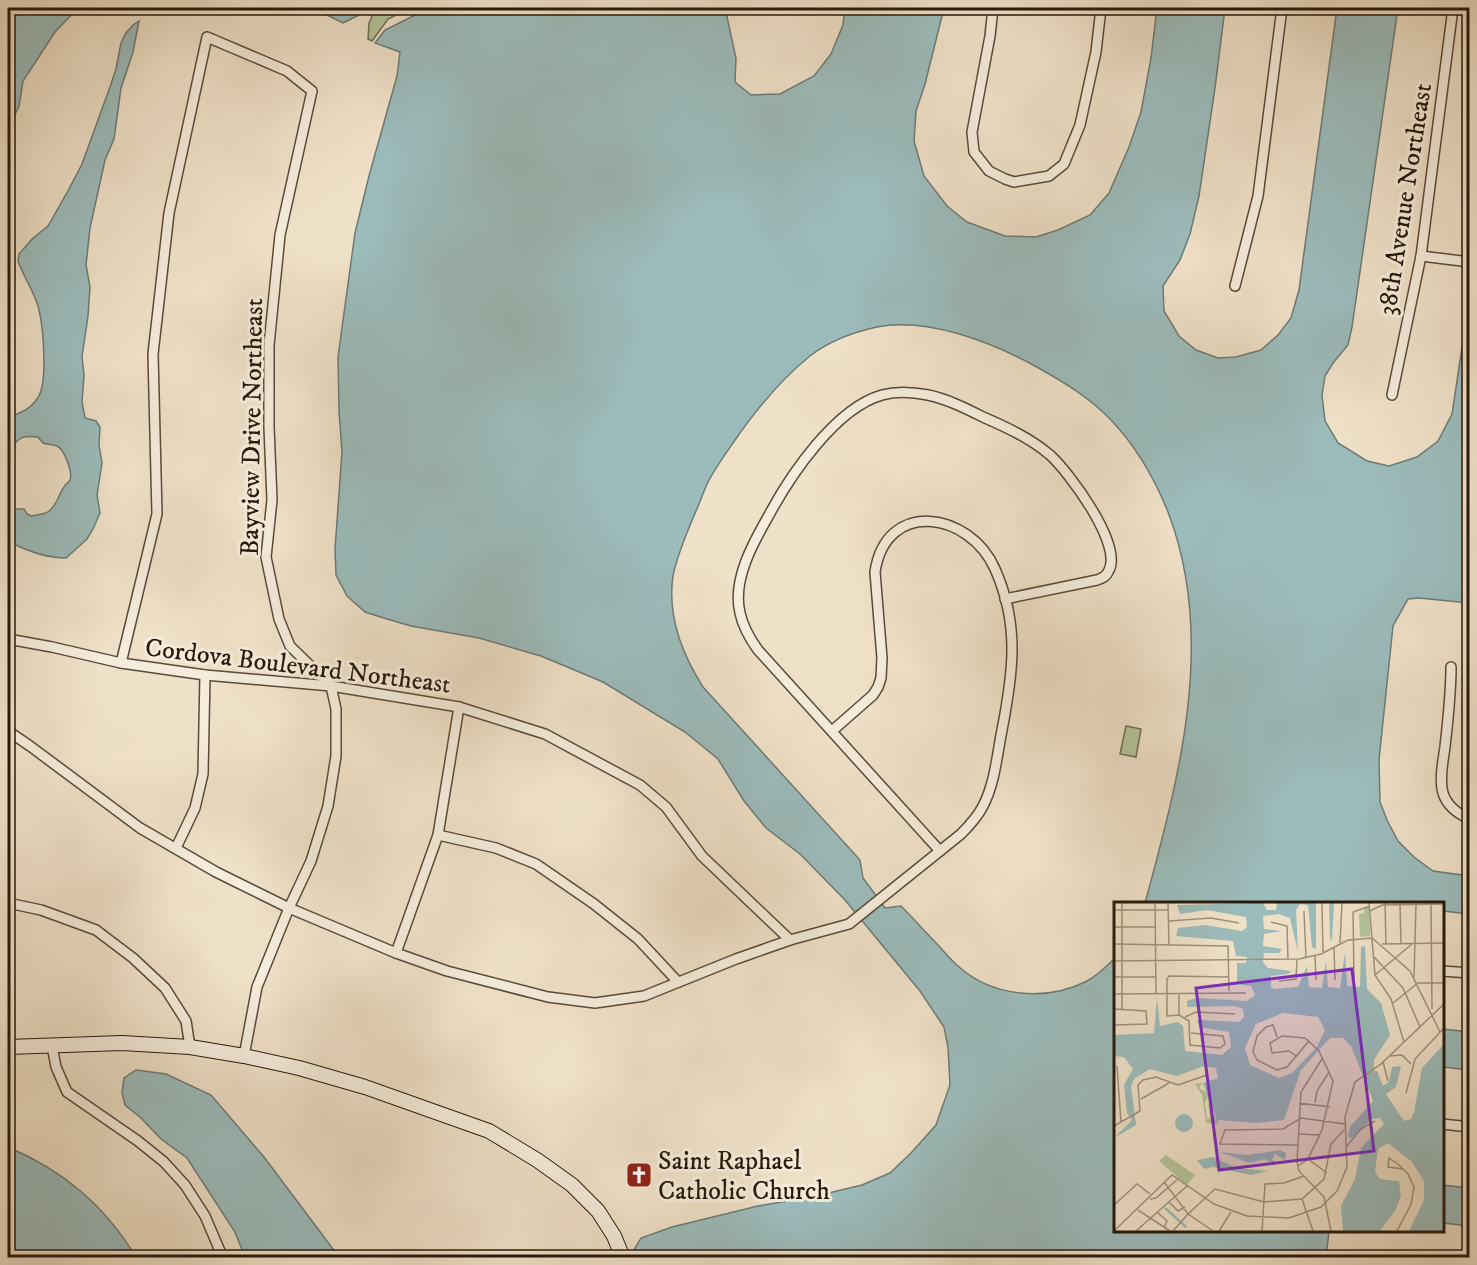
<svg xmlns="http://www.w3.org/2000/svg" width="1477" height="1265" font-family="'IM FELL DW Pica',serif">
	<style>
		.green { fill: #b4c49a; stroke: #6e6e52; stroke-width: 1.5 }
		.water { fill: #9cbcbc; stroke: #6d7b75; stroke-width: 1.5 }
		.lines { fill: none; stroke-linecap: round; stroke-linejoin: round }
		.street-casing { stroke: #594b3a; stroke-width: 12 }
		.secondary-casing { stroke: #27190b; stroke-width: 16 }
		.street { stroke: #f5ecdb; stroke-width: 9 }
		.secondary { stroke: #f5ecdb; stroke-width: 14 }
		.labels { text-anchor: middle; stroke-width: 6; stroke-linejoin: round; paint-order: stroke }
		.street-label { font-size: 26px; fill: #27190b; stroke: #f5ecdb }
		.poi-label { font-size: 26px; fill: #27190b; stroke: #f5ecdb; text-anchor: start }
		.inset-river { fill: none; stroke: #9cbcbc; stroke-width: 3 }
		.inset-road { fill: none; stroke: #9f917c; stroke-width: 1.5 }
		.view { fill: #7b2cbf; fill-opacity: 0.15; stroke: #7b2cbf; stroke-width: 3 }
		.inset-edge { fill: none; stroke: #27190b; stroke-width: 3 }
	</style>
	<rect width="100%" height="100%" fill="#efe1c8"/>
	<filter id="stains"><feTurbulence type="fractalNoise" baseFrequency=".00333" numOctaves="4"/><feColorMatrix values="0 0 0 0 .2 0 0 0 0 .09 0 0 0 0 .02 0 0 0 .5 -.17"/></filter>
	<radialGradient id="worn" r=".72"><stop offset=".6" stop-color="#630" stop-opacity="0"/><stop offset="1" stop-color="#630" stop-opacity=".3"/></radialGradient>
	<g class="green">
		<path d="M376 8H410L388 19 372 41 368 39 369 23Z"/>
		<path d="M1126 726 1141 729 1136 757 1120 754Z"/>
	</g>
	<g class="water">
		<path d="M8 8H78L55 32 23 81 19 106 8 129Z"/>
		<path d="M308 8H365V10L357 16 343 23 323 13Z"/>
		<path d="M429 8H486L523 12 536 8H727V17L736 58 735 82 751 95 780 94 814 76 831 54 843 25 845 8H944L925 84 916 111 914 141 924 176 947 206 967 222 1005 236 1036 237 1058 230 1090 215 1109 193 1129 147 1141 112 1151 58 1157 8H1225L1215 88 1199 196 1190 234 1180 260 1163 286 1164 311 1179 336 1196 350 1218 358 1236 357 1261 350 1278 335 1291 318 1299 290 1337 8H1398L1352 327 1348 345 1333 363 1325 376 1322 395 1325 421 1338 443 1367 461 1389 466 1417 457 1438 441 1452 414 1464 334 1469 329V603L1419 598 1408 599 1393 626 1379 760 1380 802 1387 820 1398 841 1414 857 1433 871 1469 876V914L1443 911 1442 904 1145 903C1179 778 1217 639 1168 512 1154 477 1136 446 1110 419 1089 397 1062 381 1035 366 991 342 928 317 877 327 854 332 829 341 810 356 780 380 755 411 733 443 724 456 714 470 707 484 702 496 698 507 693 518 685 537 677 556 673 576 667 616 682 654 703 687L860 860 863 878 885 908 901 906C914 919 926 933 939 946 945 953 951 960 958 966 992 997 1046 1002 1087 981 1098 975 1107 966 1115 958L1116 1230 1329 1231 1326 1257H623L632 1253 641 1238 672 1227 758 1206 812 1197 862 1185 890 1173 911 1153 936 1125 950 1085 948 1047 944 1027 920 991 845 900 800 854 766 828 744 801 718 759 685 732 603 682 541 656 479 638 411 626 387 619 365 612 347 596 336 575 335 549 342 452 339 411 338 357 355 233 369 176 397 76 400 52 375 43 385 30Z"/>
		<path d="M139 21 133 52 121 88 114 139 105 160 90 228 86 265 90 287 88 316 82 357 84 375 82 402 85 418 96 421 100 427 99 445 102 463 97 495 100 513 93 529 87 539 66 558C46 558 25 550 8 541V512L11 509H24L27 514 31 516C38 514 44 515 49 511 58 504 58 495 64 487 66 483 68 483 70 480 73 472 64 449 57 446 53 445 47 444 43 443L38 437C18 435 19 439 8 452V420C19 410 26 414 37 399 49 384 43 321 37 303 32 289 23 275 18 261L19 254 32 239 48 226 69 189 82 164 110 87 116 69 121 43 126 33 133 25Z"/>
		<path d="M1443 1029 1469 1032V1070L1443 1067Z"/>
		<path d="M136 1070 166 1074 211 1095 264 1157 339 1257H245L235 1232 187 1158 161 1139 141 1118 125 1105 122 1093 124 1078Z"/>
		<path d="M8 1147C64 1171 104 1205 136 1257H8Z"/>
		<path d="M1442 1185 1469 1188V1226L1443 1223Z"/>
	</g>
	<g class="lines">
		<defs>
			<g id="street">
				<path d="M993 8 990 36 972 132 974 152 989 171 1005 179 1014 182 1049 176 1064 164 1080 125 1096 52 1101 8"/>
				<path d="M1421 256 1470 262"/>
				<path d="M1235 286 1258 196 1282 8"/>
				<path d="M1392 395 1421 256 1453 8"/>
				<path d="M8 639 52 647 121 663 205 675 331 686 459 707 545 734 640 785 666 807 702 856 790 940"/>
				<path d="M121 663 157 514 153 354 169 213 207 37 287 71 312 91 280 235 269 345V427L272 500 266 557 279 619 290 646 331 686 336 709V756L328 806 311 861 289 908 257 987 244 1056"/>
				<path d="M1451 667C1451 694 1448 720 1445 747 1443 761 1439 780 1443 793 1447 806 1458 814 1470 819"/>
				<path d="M8 731 30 746 140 828 216 872 289 908 396 953 447 971 548 997 595 1003 644 996 736 959 790 940 849 924 961 834C969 826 978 816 983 806 995 783 997 755 1002 730 1013 673 1020 625 995 569 970 512 886 498 875 572L882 658 881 678 878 687 873 695 832 731"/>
				<path d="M438 835 496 848 536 864 594 904 638 939 678 982"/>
				<path d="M176 848 195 808 203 774 205 675"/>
				<path d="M940 851 758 650C750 639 743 627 740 613 732 580 753 543 769 515 791 474 836 408 882 395 897 391 913 392 928 395 947 399 965 408 983 417 1006 427 1030 438 1050 455 1069 472 1125 547 1108 572 1106 577 1102 578 1097 580L1005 599"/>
				<path d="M8 903 41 910 96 930 133 958 165 988 186 1021 190 1047"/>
				<path d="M396 953 438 835 459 707"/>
				<path d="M1442 971 1470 973"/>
				<path d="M52 1046 56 1067 67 1092 138 1141 164 1162 185 1185 205 1216 223 1258"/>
				<path d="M1442 1124 1470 1127"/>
			</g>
			<path id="secondary" d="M8 1047 122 1043 190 1047 244 1056 299 1068 365 1087 489 1131 537 1160 572 1185 598 1211 614 1236 623 1258"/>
		</defs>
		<use href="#street" class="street-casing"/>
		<use href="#secondary" class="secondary-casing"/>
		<use href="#street" class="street"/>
		<use href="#secondary" class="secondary"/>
	</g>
	<defs>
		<symbol id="church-square" viewBox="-11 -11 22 22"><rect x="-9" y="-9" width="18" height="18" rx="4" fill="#8f2418" stroke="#f5ecdb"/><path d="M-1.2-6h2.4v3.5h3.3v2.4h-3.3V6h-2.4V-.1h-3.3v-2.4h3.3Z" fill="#fff"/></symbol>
	</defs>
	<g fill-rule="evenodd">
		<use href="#church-square" x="624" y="1160" width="30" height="30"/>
	</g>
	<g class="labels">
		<g class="street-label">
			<text transform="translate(1404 199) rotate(-81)" y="9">38th Avenue Northeast</text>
			<text transform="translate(251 427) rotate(-89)" y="9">Bayview Drive Northeast</text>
			<text transform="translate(298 665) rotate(7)" y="9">Cordova Boulevard Northeast</text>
		</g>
		<g class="poi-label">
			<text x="658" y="1169">Saint Raphael<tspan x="658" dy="30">Catholic Church</tspan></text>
		</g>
	</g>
	<g transform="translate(1114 902)">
		<rect width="330" height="330" fill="#efe1c8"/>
		<path d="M250 6H255L256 34 246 35 245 12 250 11ZM88 181 85 186 95 192 91 201 93 217 96 216 94 200 104 222 92 221 88 193 81 182ZM52 253 81 273 73 283 45 259Z" fill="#b4c49a"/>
		<path d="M149 1 153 8H162L163 1H202V47L198 45 194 3 186 2 182 8 184 50 176 16 165 12 149 14 150 27 168 29 150 32 149 44 168 47 165 51H150L149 60 154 66 177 69 174 72 157 74V85L160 87 184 85 193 64 195 85 208 86 212 59 214 85 226 86 231 50 233 84 246 85 247 45 251 44 253 87 267 101 276 133 260 158V169H263L269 184 275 180 278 165 287 164 282 185 272 192 290 219 297 217 300 210 308 166 330 142V329H295L310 298V279L298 260 274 241 264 247 261 270 266 277 285 279 287 294 282 307 266 329H229L227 304 241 277 247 246 270 222 266 216 258 217 238 236 234 235 236 225 259 199 237 144 229 136H216L187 168 170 218 143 221 105 218 104 221 89 181 104 176 102 166 90 164 63 174 36 167 21 176 17 184 22 223 0 236 18 218 13 211 10 183 19 167 10 155 0 154V133L40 131 43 96 46 124 64 120 69 124 71 149 108 153 117 145 115 130 85 125 83 118 125 120 130 115 129 107 121 104 73 105V99L82 96 133 99 141 93 137 84 123 82V61H132L133 55 122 54 119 39 62 34 64 26 91 23 128 29 133 25 132 15 93 8 66 12 63 3ZM169 111 204 115 211 128 203 145 178 171 165 176 136 163 131 146 142 122ZM215 1H220L218 39 216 36ZM61 221a9 9 0 1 1 18 0a9 9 0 1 1-18 0ZM166 248 172 251 171 258 161 252 158 258 164 261 160 263 151 257 136 261 105 250 134 253ZM99 255 123 266 154 269 137 273 99 265 90 267 83 258Z" fill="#9cbcbc" fill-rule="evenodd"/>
		<path class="inset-river" d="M51 306 72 325"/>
		<path class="inset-road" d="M8 1V107M41 1 42 92M54 1 55 44M208 1 209 51M255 1 261 73 277 97 290 140M271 1 272 42M317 1 318 107M286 3 287 42M0 8H54M190 9 192 56M256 9 268 3 330 2M55 19 97 16 125 21M157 20 173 24 174 58M0 25H41M226 41 228 1M0 42 114 44 115 89M268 42 330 41M220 46 221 78M201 54 202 78M260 55 289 86 306 125M0 59 185 57 207 52 234 38 258 36 296 69 326 130M261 73 298 42M0 75H42M300 75 302 2M240 77 239 10 256 4M165 79 182 77 183 57M0 92 132 91M279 101 304 81H330M0 107 32 109 33 122 0 123M65 113V91M71 115 82 110 121 112M77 131 109 134 111 142 106 146 76 143 75 119 65 113 53 114V77L55 74 115 75M163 135 159 123 152 125 143 134 139 150 143 158 163 168 173 165 195 139M182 154 175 149 158 151 156 141 168 134 191 136 205 149 219 179 208 228 194 257 184 264M276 154 288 153 297 162M208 157 187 190 183 260 185 269 210 295 217 329M269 160 274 179M3 164 7 220M292 191 301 157 330 126M27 197 55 181M185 201 216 205M201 201 203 189 215 170M0 224 26 209 24 183 29 178 42 175 64 183 93 173M184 232 206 233M184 243 106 242 111 228 169 227 187 216 231 222M232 245 247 227 261 219M194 257 213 271M50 280 74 312 101 287 150 300 188 297 210 277 217 242 230 228M36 297 42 296 65 276M188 297 199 329M55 300 64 309 71 305M0 303 23 282 36 292M24 308 56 329M43 310 53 319 50 326M0 329 58 273 100 302 133 314 175 316 207 305 223 289 233 265 231 215 241 180 267 162 330 102M22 329 73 284M59 329 74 312 99 329M105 329 117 310M148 329 151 282 170 281 190 274M283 329 297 302 300 285 294 272 284 262 275 256 274 265 289 267"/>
		<path class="view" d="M238 67 260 249 105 268 82 86Z"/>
		<rect width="330" height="330" class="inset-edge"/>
	</g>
	<rect width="1477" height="1265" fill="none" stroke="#efe1c8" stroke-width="30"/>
	<rect x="9" y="9" width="1459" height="1247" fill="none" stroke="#27190b" stroke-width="3"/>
	<rect x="15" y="15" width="1447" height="1235" fill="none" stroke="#27190b" stroke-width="1.5"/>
	<rect width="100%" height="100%" filter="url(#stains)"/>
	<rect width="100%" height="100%" fill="url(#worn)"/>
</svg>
